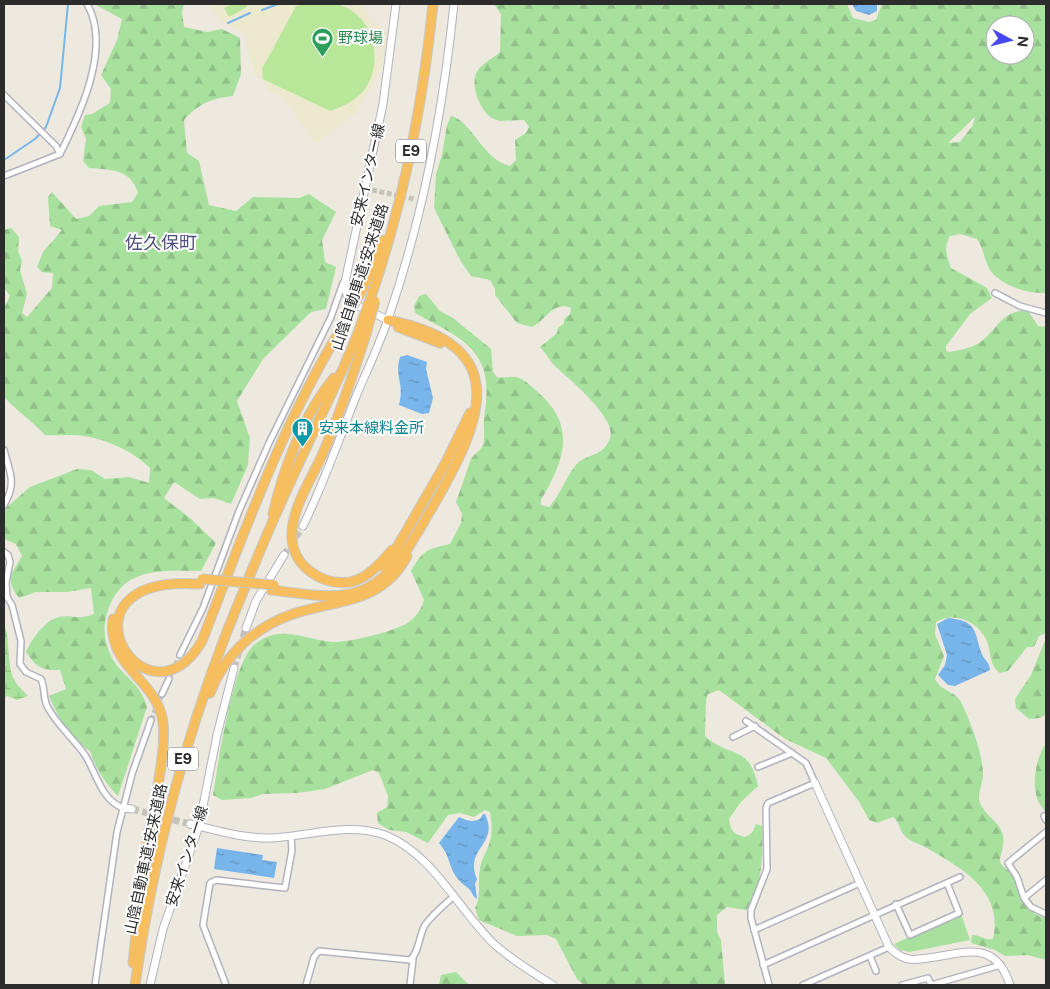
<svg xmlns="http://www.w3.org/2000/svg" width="1050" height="989" font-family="'Public Sans','Noto Sans JP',sans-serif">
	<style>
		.education { fill: #ede9cf }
		.forest { fill: url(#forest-firs); fill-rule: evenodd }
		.wetland { fill: url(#wetland-marsh) }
		.park { fill: #a8e19e }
		.pitch { fill: #b8e79a }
		.water { fill: url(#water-ripples) }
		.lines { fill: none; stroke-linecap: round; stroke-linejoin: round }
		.stream { stroke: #77b5ea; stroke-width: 2 }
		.street-tunnel { stroke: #c6c3bb; stroke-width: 5; stroke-dasharray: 5 2.5; stroke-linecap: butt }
		.secondary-tunnel { stroke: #c6c3bb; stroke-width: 7; stroke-dasharray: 7 3.5; stroke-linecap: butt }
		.street-casing { stroke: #b2b2bf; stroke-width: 8 }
		.secondary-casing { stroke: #b2b2bf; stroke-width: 9 }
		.highway-casing { stroke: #c8c8c8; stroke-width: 11 }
		.street { stroke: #fff; stroke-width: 5 }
		.secondary { stroke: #fff; stroke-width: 7 }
		.highway { stroke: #f7be5f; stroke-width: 9 }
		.highway-bridge-casing { stroke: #c8c8c8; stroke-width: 11; stroke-linecap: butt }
		.highway-bridge { stroke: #f7be5f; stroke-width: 9 }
		.labels { text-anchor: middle; stroke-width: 4; stroke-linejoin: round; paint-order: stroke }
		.shield { fill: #fff; stroke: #6b6b6b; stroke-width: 1 }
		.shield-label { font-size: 14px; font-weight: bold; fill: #2c2c2c }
		.leisure-label { font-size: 15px; fill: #27864d; stroke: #fff; text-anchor: start }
		.street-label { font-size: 15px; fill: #2c2c2c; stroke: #fff }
		.culture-label { font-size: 15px; fill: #0d838f; stroke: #fff; text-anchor: start }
		.quarter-label { font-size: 18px; fill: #4e4e7b; stroke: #fff }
	</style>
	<defs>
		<pattern id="forest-firs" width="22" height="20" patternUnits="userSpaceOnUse" patternTransform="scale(1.25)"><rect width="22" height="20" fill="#a8e19e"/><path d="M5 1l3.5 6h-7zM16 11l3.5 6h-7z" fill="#91c188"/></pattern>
		<pattern id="wetland-marsh" width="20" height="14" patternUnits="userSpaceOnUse" patternTransform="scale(1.25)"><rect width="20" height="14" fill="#a8e19e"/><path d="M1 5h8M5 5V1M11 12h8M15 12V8" fill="none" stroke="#91c188"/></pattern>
		<pattern id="water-ripples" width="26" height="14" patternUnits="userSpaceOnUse" patternTransform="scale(1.25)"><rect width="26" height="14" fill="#77b5ea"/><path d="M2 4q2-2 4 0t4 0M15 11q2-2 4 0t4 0" fill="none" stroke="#6293be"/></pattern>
	</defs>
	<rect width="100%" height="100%" fill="#ede9df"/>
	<path class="education" d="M207 4H360L374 22 387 32 382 68 355 114 316 144 283 97 271 92 255 75 244 33 223 22Z"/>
	<g class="forest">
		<path d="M94 4H184L182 12 184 27 207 32 222 29 240 38 241 74 233 96C212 98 198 104 184 120L187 153 199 161 209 205 236 211 253 197 299 198 309 194 336 212 322 240 325 262 336 267 326 309 311 312 263 359 237 401 250 438 248 465 231 504 214 498 200 499 174 482 164 498 190 518 216 543 201 571C163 571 123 566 108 610 102 627 104 642 112 658 118 670 132 679 139 690 143 695 145 701 147 707L118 796C105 783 96 769 90 751 70 739 58 717 49 696L66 689 60 670C41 670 37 668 26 652 32 639 44 621 59 617 73 614 77 621 94 614L91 588 67 592H36L19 598C4 579 12 574 22 556L16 544 4 539V512L6 508 30 487 77 469 91 470 105 479 129 477 149 483 150 468C133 451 108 440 84 436 72 434 58 436 45 435 32 421 17 411 4 397V308L10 296 4 288V230L11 228 19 237 18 251 22 261 20 270 27 294 22 313 27 317 52 288 53 273 42 272 37 267 43 252 62 230 50 226 48 197 52 192 76 219 89 216 99 206 132 202 138 193C130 168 111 170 89 168L83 161 86 139 81 127 85 115 92 114 110 103 111 89 101 75 117 40 122 19Z"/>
		<path d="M494 4H847L853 18 869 22 876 20 882 4H1046V293C1028 294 998 285 989 268 984 258 983 248 977 239L960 234 950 236C943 248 947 256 951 268L987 288 992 298 970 314 946 346V351L949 352C960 350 974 348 983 340 998 327 1004 309 1028 311L1038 326 1046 327V633L1039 636 1034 647H1027L1008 671 1000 673C988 664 992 652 986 639 977 621 954 611 936 622L935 634 944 656 935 679C941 692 957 691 962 704 971 723 983 754 983 775 983 782 979 790 979 797 979 813 1001 821 1003 836 1005 846 1000 853 1000 862 1003 868 1007 868 1011 873 1024 889 1019 911 1046 918V960L1028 955 1005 956 995 950 971 943 972 935C979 934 985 941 993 939 1004 890 961 868 925 847 920 844 909 841 905 836 899 830 900 822 893 817L877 823 869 820 860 803 826 758 785 739 719 690 708 694 706 700 705 736C730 759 749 743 758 786L741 802 729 819C731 831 733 834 745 837L752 833 756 824 762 826C763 857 763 883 746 910L727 907 717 915V932L721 940 725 985H584L577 979 556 939 547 935 517 936 479 920 475 908C482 895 477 883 480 869 481 860 485 855 488 847 493 836 492 823 490 812L485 810 474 817 460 813 448 815 428 843 406 832 389 830 378 823 377 813 387 807 388 796 379 773 373 770 325 789 297 793 263 794 251 798 222 800 213 795C218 765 232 665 253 646 278 623 303 639 332 642 347 643 397 631 409 622 416 617 422 608 424 600L411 571C423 550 427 549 450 544L461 523 462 514 456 502C461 489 465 475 470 462 472 455 479 452 482 447 486 440 483 425 484 417 496 350 464 340 415 313L414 306 419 296 426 294 440 311 453 318 491 349 493 372 497 377C505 379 511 375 519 378 527 381 534 389 541 395 577 428 563 463 541 500V505L549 507C561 494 565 478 576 465 586 453 603 458 610 438 617 418 570 380 557 368 550 362 546 353 540 347L557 333 558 328 564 323V319L570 314 571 308C554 300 545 321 532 327L517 323 495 295V289L490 280 471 276 460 260 434 208 436 174 442 155 447 125 451 116C471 120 483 160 510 166L516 160 515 140 526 133 529 127 524 120C516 120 508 121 500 121 483 119 472 92 475 77 477 66 492 59 500 52L501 14ZM995 25H1025V55H995ZM975 117 973 125 960 142 948 143Z"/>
		<path d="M1046 638V714L1040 718 1029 719 1016 708 1015 699 1031 675Z"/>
		<path d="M1046 743V814C1044 809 1040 805 1038 801 1031 783 1036 758 1046 743Z"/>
		<path d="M456 972 469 985H439L441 975Z"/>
	</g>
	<path class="wetland" d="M4 624C11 640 6 666 15 681 18 687 24 691 28 696L17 700 7 696 4 698Z"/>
	<path class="park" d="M961 914 970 940 910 952 900 950 894 944Z"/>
	<g class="pitch">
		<path d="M233 4H246L247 7 229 17 224 8Z"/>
		<path d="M305 4C315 4 327 2 336 4 373 12 385 61 365 89 355 101 344 106 330 111L263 79 262 69 296 6Z"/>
	</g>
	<g class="water">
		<path d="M852 4H877V11L869 15 856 11Z"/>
		<path d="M407 355 427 362 426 369 433 398 429 413 422 414 399 405C405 383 394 377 400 357Z"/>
		<path d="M948 618C977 621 974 630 981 652 983 659 990 662 990 670L955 686 948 685 938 675 945 665 947 655 937 624Z"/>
		<path d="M483 814H485C500 845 464 847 477 879L475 884 477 899C472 896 472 891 468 888 445 871 455 862 439 843L459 817C467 820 470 823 480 819Z"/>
		<path d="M217 848 263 855 262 860 277 862 274 878 214 869Z"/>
	</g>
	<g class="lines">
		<g class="stream">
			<path d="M262 10 278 4"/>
			<path d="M228 23 250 13"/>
			<path d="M4 160 35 139 46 127 60 88 68 4"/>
		</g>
		<g class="street-tunnel">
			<path d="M372 190 414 199"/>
			<path d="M169 679 180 655"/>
			<path d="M151 720 162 694"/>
		</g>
		<g class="secondary-tunnel">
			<path d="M284 555 303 526"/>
			<path d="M234 668 246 628"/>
			<path d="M132 809 190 824"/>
		</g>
		<defs>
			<g id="street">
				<path d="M4 95 56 146 60 154"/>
				<path d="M4 176 60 154C80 114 112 47 87 4"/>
				<path d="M995 293 1020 306 1046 313"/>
				<path d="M4 450C10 473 17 483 4 505"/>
				<path d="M4 552 8 555 10 562 6 583 7 597 12 605 21 641 20 664 26 672 41 679C45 688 43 697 47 706 56 724 73 738 85 755 96 772 101 800 123 808"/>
				<path d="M180 655 203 608 239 511 269 443 331 317 343 283"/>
				<path d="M162 694 169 679"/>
				<path d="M746 721 806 763 815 783 768 803 766 808 767 869 751 910V918L769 985"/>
				<path d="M733 737 755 726"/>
				<path d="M758 767 792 753"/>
				<path d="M1044 816 1046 820"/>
				<path d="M1046 880 1024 898 1031 907 1046 914"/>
				<path d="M1024 898 1017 877 1008 863 1046 832"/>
				<path d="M896 904 910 935 959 913 947 883"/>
				<path d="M754 930 860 883"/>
				<path d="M870 956 876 971"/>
				<path d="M763 965 960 877"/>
				<path d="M95 985 117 832 132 774 151 720"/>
				<path d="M226 985 203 925 210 883 216 880 285 888 292 850 291 836"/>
				<path d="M306 985 314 957 319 951 410 960C419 953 419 935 425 925 433 914 443 906 453 897"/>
				<path d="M410 985 413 959"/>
				<path d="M803 985 889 947"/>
				<path d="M902 985 928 978 931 985 1001 965"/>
			</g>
			<g id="secondary">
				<path d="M388 320 350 302 344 287 383 104 396 4"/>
				<path d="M303 526C323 485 338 442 355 399 366 372 379 346 388 319 423 218 443 110 454 4"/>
				<path d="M246 628 256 601 284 555"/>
				<path d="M815 783 889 947C893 951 899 956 905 958 912 961 920 959 928 958 966 953 995 939 1010 985"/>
				<path d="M123 808 132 809"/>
				<path d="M190 824C216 830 244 839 272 838 310 836 348 822 385 835 433 854 458 909 494 944 512 960 533 973 553 985"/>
				<path d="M150 985 163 929 199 826 217 735 234 668"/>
			</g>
			<g id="highway">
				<path d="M361 292 384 240"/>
				<path d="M372 294C404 200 423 103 433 4"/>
				<path d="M398 327 440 343"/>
				<path d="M366 334C354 372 341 410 326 446 315 475 290 507 292 539 294 567 323 586 350 582 367 579 381 563 392 550"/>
				<path d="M273 514C283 470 304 413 334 378"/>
				<path d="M385 568 445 464 470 413"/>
				<path d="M200 584C45 573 146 738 202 641 244 533 282 424 344 324"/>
				<path d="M271 590C300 593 338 602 365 589 397 574 415 536 432 508 481 423 517 346 388 320"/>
				<path d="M113 619C107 665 153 678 162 717 169 747 151 816 146 849 140 887 137 925 133 963"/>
				<path d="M210 693C224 655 255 627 293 614 338 599 382 604 407 556"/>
				<path d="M135 985C154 850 190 718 243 592 263 543 284 494 307 446 324 408 343 372 358 333"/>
			</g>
		</defs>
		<use href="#street" class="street-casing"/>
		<use href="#secondary" class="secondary-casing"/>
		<use href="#highway" class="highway-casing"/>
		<use href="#street" class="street"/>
		<use href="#secondary" class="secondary"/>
		<use href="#highway" class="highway"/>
		<defs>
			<g id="highway-bridge">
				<path d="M344 324 361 292"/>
				<path d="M358 333 372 294"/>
				<path d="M366 334 375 301"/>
				<path d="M202 579 274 585"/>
			</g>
		</defs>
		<use href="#highway-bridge" class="highway-bridge-casing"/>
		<use href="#highway-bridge" class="highway-bridge"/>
	</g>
	<defs>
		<symbol id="stadium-pin" viewBox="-11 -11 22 30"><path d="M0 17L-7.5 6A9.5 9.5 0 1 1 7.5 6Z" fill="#2e9e5b" stroke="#fff"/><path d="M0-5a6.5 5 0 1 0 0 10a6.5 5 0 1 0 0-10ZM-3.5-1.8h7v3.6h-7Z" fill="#fff"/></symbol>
		<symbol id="building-pin" viewBox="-11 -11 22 30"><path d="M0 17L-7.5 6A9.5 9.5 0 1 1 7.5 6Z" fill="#0f9aa8" stroke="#fff"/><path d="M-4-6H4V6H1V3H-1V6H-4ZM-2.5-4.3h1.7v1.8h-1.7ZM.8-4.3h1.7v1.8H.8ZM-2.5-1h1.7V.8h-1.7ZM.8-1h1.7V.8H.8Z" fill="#fff"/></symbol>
	</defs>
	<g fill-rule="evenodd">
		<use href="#stadium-pin" x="310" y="26" width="25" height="34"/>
		<use href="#building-pin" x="290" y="416" width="25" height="34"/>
	</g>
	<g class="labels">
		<g class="shield">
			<rect x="396" y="139.5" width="30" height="23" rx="4"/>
			<rect x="168" y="747.5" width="30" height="23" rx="4"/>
		</g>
		<g class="shield-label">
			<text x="411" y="156">E9</text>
			<text x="183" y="764">E9</text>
		</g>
		<g class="leisure-label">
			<text x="338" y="43">野球場</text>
		</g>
		<g class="street-label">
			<text transform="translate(368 175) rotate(-77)" y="5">安来インター線</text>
			<text transform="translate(360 277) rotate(-72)" y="5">山陰自動車道;安来道路</text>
			<text transform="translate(187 856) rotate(-72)" y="5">安来インター線</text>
			<text transform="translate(146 859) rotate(-78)" y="5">山陰自動車道;安来道路</text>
		</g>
		<g class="culture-label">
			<text x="319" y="433">安来本線料金所</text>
		</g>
		<g class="quarter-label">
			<text x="161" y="249">佐久保町</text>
		</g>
	</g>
	<rect width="1050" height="989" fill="none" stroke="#2c2c2c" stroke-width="10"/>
	<g transform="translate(1010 40) rotate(97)"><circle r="24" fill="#ffffff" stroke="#ababab"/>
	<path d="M0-4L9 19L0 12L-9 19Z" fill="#4747f2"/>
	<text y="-8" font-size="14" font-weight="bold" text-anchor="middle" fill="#2c2c2c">N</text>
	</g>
</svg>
